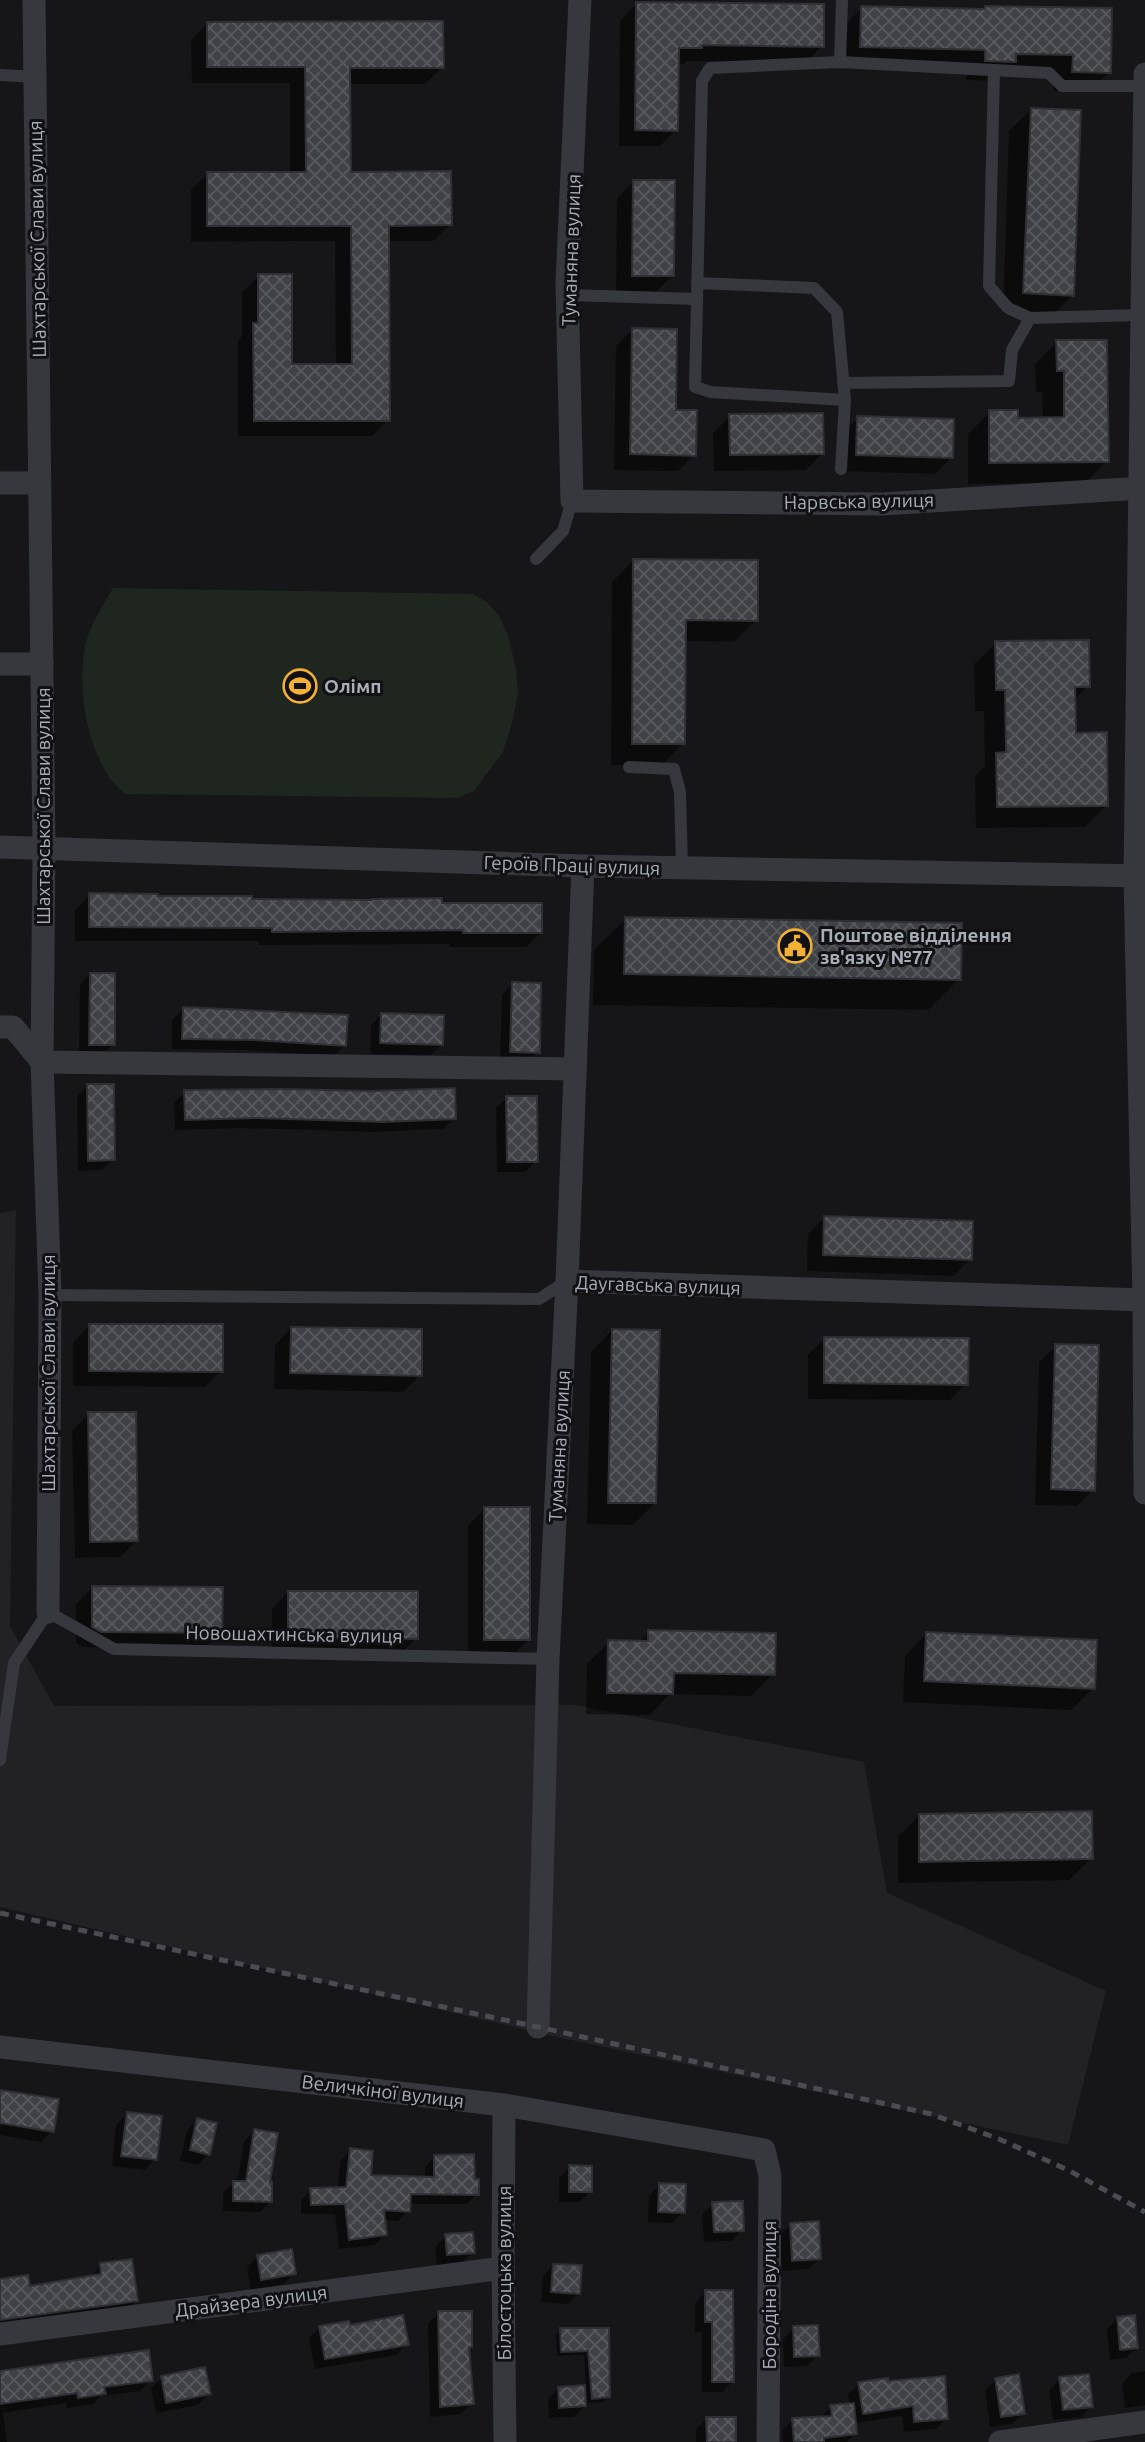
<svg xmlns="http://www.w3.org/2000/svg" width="1145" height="2442" font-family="Ubuntu,sans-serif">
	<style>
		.built { fill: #222225 }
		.park { fill: #1e261f }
		.shadow { fill: #0007 }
		.building { fill: url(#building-cross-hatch); stroke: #303034; stroke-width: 2 }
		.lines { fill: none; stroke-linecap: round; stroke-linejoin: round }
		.service { stroke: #37383d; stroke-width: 12 }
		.minor { stroke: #37383d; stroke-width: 23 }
		.rail { stroke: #4a4c52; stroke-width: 5; stroke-dasharray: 9 7; stroke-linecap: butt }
		.labels { text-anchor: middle; stroke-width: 6; stroke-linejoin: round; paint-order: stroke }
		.street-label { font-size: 19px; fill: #a8adb8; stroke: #111113 }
		.poi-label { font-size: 19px; font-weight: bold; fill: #a8adb8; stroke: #111113; text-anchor: start }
	</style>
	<defs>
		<pattern id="building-cross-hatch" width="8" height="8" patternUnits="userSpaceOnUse" patternTransform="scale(1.75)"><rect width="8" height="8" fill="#404145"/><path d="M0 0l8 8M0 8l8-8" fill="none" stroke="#595a5e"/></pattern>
	</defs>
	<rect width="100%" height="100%" fill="#161618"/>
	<path class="built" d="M16 1210 10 1626 54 1706 576 1705 864 1762 887 1893 1106 1991 1068 2145 557 2037 0 1907V1213Z"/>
	<path class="park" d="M113 588 473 594 487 602 499 616 508 635 516 669 518 694 512 723 503 752 474 791 458 798 125 794C119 788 111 781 107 774 85 737 78 689 85 647 89 626 103 606 113 588Z"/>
	<g class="shadow">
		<path d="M636 4 822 46 806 63 687 61 684 64 677 63 676 130 660 146H619L620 21Z"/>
		<path d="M862 8 983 11 986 8 1109 72 1089 92 1053 91 1054 74 1002 73 994 81 966 80V69L841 66 842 28Z"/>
		<path d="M208 23 442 67 425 84H348L349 173 450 225 433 241H387L388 420 372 436H238V341L242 336V292L259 276 290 366H336L335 241 191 242V190L207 174 290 173V83H192L191 40Z"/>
		<path d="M1031 110 1073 295 1051 317 1003 314 1009 131Z"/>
		<path d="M634 181 672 276 656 292 616 291 617 198Z"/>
		<path d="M632 330 694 455 678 471 614 470 616 346Z"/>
		<path d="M1057 342 1107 461 1085 483 968 484V434L990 412 1016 419H1043L1042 392H1036L1035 364Z"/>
		<path d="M730 416 822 453 806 470 714 471 713 433Z"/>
		<path d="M858 418 951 458 935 474 840 471 842 434Z"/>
		<path d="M634 560 756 620 734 642 684 641 683 743 662 765H611L612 582Z"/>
		<path d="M996 643 1088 686 1073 701 1074 735 1107 805 1085 827 976 828 975 776 985 766 984 711H975L974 664Z"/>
		<path d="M90 895 440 904 541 933 526 947H449V944L259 945V941H75V910Z"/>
		<path d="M626 919 959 979 928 1010 593 1005 594 950Z"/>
		<path d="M90 974 113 1045 102 1055H79L80 985Z"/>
		<path d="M513 984 538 1052 527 1063 500 1062 502 995Z"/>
		<path d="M183 1009 345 1045 334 1056 243 1050 172 1049V1020Z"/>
		<path d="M381 1015 441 1045 431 1055 370 1054 371 1025Z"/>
		<path d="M87 1086 113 1160 102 1170 78 1171 77 1097Z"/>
		<path d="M185 1092 454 1119 443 1129 371 1132 244 1128 175 1130 174 1103Z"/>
		<path d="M507 1098 536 1161 525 1172H497L496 1108Z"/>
		<path d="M824 1218 970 1259 954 1276 807 1271 808 1234Z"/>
		<path d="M90 1325 221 1371 205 1387 73 1386V1342Z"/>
		<path d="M291 1328 420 1375 403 1392 274 1389 275 1345Z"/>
		<path d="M612 1330 655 1503 633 1525 587 1524 591 1352Z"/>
		<path d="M825 1338 966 1384 950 1400 808 1399V1355Z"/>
		<path d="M1056 1346 1093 1490 1077 1506 1035 1505 1039 1362Z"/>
		<path d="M89 1414 136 1541 120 1557 75 1558 72 1430Z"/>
		<path d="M484 1509 528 1640 512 1656H468V1526Z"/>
		<path d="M93 1587 221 1632 204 1649 84 1647 76 1643V1604Z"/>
		<path d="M288 1592 416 1638 400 1655 272 1654V1609Z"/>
		<path d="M649 1632 773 1674 751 1696 670 1694 650 1715 586 1714 587 1664 609 1642 638 1643Z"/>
		<path d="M926 1634 1093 1688 1071 1710 903 1702 905 1656Z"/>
		<path d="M919 1815 1091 1858 1069 1880 898 1883V1837Z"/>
		<path d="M0 2091 52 2131 41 2142 0 2135Z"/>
		<path d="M127 2114 155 2159 145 2170 112 2166 116 2125Z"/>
		<path d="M197 2120 208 2154 198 2165 180 2161 187 2131Z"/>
		<path d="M255 2131 270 2202 260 2212 223 2211V2193L234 2183H237L244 2141Z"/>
		<path d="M351 2150 369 2177 425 2179V2167L435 2157 474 2181 477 2194 467 2204H408V2211L398 2221 383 2220 385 2235 375 2245 339 2249 335 2214H301V2200L311 2190 337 2189 341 2160Z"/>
		<path d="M570 2167 590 2191 580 2202H559V2178Z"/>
		<path d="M659 2185 683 2212 672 2223 648 2222 649 2196Z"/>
		<path d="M713 2204 742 2230 732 2241 704 2242 702 2215Z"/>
		<path d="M791 2224 819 2259 809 2269 782 2271 780 2235Z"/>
		<path d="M446 2236 473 2252 462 2263 437 2265 435 2247Z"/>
		<path d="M258 2256 294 2273 284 2284 251 2290 247 2267Z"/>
		<path d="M101 2265 136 2301 126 2312 0 2328V2281L29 2288 90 2278Z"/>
		<path d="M553 2265 579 2293 568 2304 541 2302 543 2276Z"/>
		<path d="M706 2292 733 2381 722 2392H702V2332H695V2303Z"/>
		<path d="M439 2313 470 2346 468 2349 472 2403 461 2414 430 2417 428 2323Z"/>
		<path d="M1118 2318 1137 2348 1126 2358 1110 2360 1107 2329Z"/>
		<path d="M320 2327H348L407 2344 396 2355 315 2369 309 2338Z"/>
		<path d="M794 2328 818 2355 807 2366 784 2367 783 2339Z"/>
		<path d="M607 2329 608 2397 603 2402 585 2403V2406L574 2417 549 2418 548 2399 558 2389 586 2387 584 2355 557 2356 556 2335 561 2330Z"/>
		<path d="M1145 2371V2405L1125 2408 1122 2384 1132 2373Z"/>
		<path d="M0 2373 151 2380 140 2391 101 2396 93 2404 67 2408 66 2403 3 2413 7 2442H0Z"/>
		<path d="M162 2378 209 2394 198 2405 156 2413 151 2388Z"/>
		<path d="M1060 2379 1092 2406 1081 2417 1053 2420 1049 2390Z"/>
		<path d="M996 2380 1023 2413 1012 2424 990 2427 985 2390Z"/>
		<path d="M887 2383 947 2418 936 2429 904 2432 902 2416 855 2423 856 2433 847 2442H783L782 2431 793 2420 820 2418 831 2407 850 2405 848 2394 859 2384Z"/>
		<path d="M707 2419 735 2442H696V2429Z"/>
	</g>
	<g class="building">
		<path d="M636 2 824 4V47L702 45V48H679L678 131 635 130Z"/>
		<path d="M861 6 985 9V6L1112 8 1111 73 1072 72 1073 55 1016 54V62L985 61V50L860 47Z"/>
		<path d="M443 21 444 68H350L351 172 451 171 452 225 389 226 390 421H254L253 323H258V274H292V364H352L351 226H207V172H306L305 67H207V22Z"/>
		<path d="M1031 108 1081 110 1074 296 1023 293Z"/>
		<path d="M633 180H675L674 276H632Z"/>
		<path d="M632 328 677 329 676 410H697L696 456 630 454Z"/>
		<path d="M1056 340H1107L1109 462 989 463V410H1018V418L1064 417V371H1057Z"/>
		<path d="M823 413 824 454 730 455 729 414Z"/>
		<path d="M857 416 954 419 953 458 856 455Z"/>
		<path d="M633 559 758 560V621L686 620 685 744H632Z"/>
		<path d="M1089 640 1090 687H1075L1076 733 1107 732 1108 806 997 807 996 753 1006 752 1005 690H996L995 641Z"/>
		<path d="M89 893 158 894V896H252V899L372 900V899L442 898V903H542V933H463V930L272 932V928L89 927Z"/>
		<path d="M625 917 962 923 961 980 624 974Z"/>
		<path d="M90 973H115V1045H89Z"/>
		<path d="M512 982 541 983 540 1053 510 1052Z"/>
		<path d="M183 1007 348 1015 346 1046 254 1040 182 1039Z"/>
		<path d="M381 1013 444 1015 443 1045 380 1043Z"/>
		<path d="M87 1084H114L115 1160 88 1161Z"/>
		<path d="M455 1088 456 1119 383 1122 256 1118 185 1120 184 1090 281 1089 372 1091Z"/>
		<path d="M506 1096H537L538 1162H507Z"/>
		<path d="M824 1216 973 1221 972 1260 823 1255Z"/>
		<path d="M89 1324H223V1372L89 1371Z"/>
		<path d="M291 1327 422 1329V1376L290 1373Z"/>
		<path d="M612 1329 660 1330 656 1503H608Z"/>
		<path d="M824 1337 969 1338 968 1385 824 1383Z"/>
		<path d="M1055 1344 1099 1345 1095 1491 1051 1489Z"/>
		<path d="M88 1412H136L138 1541 90 1542Z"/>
		<rect x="484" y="1507" width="46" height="133"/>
		<path d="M92 1586 223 1587 222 1633 101 1632 92 1627Z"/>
		<path d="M288 1591H418V1639L288 1638Z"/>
		<path d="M648 1630 776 1633 775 1675 674 1673 673 1694 607 1693 608 1640 648 1641Z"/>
		<path d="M926 1632 1097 1640 1095 1689 924 1681Z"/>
		<path d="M1092 1811 1093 1859 919 1862V1814Z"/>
		<path d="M0 2090 59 2099 54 2132 0 2123Z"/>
		<path d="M127 2112 162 2116 157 2160 121 2156Z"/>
		<path d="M197 2118 217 2123 210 2155 190 2150Z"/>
		<path d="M254 2129 278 2133 270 2182H272V2202L233 2201V2181H246Z"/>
		<path d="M350 2148 373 2151 371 2175 434 2177V2155L474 2154 475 2179H479V2195L411 2194 410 2212 384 2210 387 2235 349 2240 345 2204 311 2205 310 2188 346 2187Z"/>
		<path d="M569 2165 592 2166V2192H569Z"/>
		<path d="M659 2183 686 2184 685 2213 658 2212Z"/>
		<path d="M743 2201 744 2231 714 2232 712 2202Z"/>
		<path d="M819 2221 821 2259 792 2261 790 2223Z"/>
		<path d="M473 2232 475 2253 447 2255 445 2234Z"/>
		<path d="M292 2249 296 2274 261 2280 257 2255Z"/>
		<path d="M132 2259 138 2301 0 2320V2279L28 2275 30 2286 101 2274 100 2263Z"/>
		<path d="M553 2264 582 2265 580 2294 551 2292Z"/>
		<path d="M705 2290H733L734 2382H712V2322H705Z"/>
		<path d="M438 2311H472V2347H469L474 2404 440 2407Z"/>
		<path d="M403 2315 409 2345 325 2359 319 2326 349 2321 350 2325Z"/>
		<path d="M1135 2315 1138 2348 1120 2350 1117 2317Z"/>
		<path d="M818 2325 820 2356 794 2357 793 2326Z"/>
		<path d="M560 2328H609L610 2397 592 2399 588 2351 561 2352Z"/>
		<path d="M149 2350 153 2381 104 2387 106 2394 78 2398 77 2393 0 2404V2371Z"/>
		<path d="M205 2367 211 2394 166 2403 161 2376Z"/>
		<path d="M1019 2374 1025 2414 1001 2417 995 2378Z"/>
		<path d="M1089 2374 1093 2407 1063 2410 1059 2377Z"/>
		<path d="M945 2376 948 2419 914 2422 913 2406 863 2414 858 2382 888 2378V2381Z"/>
		<path d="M585 2385 586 2406 559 2408 558 2387Z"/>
		<path d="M854 2403 857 2434 824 2438V2442H794L792 2418 832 2416 830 2405Z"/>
		<path d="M706 2417H736V2442H707Z"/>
	</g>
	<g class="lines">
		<g class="service">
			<path d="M840 62 842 0"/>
			<path d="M994 70 989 286 1008 308 1030 318 1142 315"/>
			<path d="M0 75 35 77"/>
			<path d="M697 283 814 288 837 312 845 400 841 469"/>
			<path d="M568 295 697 299"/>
			<path d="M843 383 1009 381 1012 350 1030 318"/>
			<path d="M845 400 711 392 695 387 702 81 710 68 840 62 1049 73 1062 86H1145"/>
			<path d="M536 559 563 531 572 501"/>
			<path d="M629 767 674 769 680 792 682 868"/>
			<path d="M50 1295 539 1299 567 1281"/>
			<path d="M0 1760 14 1663 48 1612 114 1649 548 1659"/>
		</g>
		<g class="minor">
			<path d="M34 0 44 847 42 1062 50 1295 48 1612"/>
			<path d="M580 0 567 282 572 501 882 504 1145 488"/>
			<path d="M1145 74 1135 876 1144 1300 1145 1493"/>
			<path d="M0 483H39"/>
			<path d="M0 664H42"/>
			<path d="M0 847 583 866 1145 876"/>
			<path d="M0 1027H13L42 1062 575 1069"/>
			<path d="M567 1281 1145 1300"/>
			<path d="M538 2027 548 1659 567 1281 583 866"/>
			<path d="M0 2047 504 2105 764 2150 770 2176 768 2442"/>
			<path d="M504 2105 503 2268 505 2442"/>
			<path d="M0 2334 503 2268"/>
			<path d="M1000 2442 1145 2422"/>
		</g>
		<path class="rail" d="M0 1913 538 2027 931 2114 999 2139 1068 2170 1145 2212"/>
	</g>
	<defs>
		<symbol id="stadium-ring" viewBox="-11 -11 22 22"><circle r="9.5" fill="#111113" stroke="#f2b134" stroke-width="1.5"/><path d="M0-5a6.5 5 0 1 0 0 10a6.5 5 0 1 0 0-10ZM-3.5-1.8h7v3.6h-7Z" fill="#f2b134"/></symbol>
		<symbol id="civic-ring" viewBox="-11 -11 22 22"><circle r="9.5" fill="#111113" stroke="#f2b134" stroke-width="1.5"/><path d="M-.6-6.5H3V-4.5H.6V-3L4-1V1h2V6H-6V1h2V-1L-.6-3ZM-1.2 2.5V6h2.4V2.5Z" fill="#f2b134"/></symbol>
	</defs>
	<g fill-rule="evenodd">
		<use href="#stadium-ring" x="281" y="667" width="38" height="38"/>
		<use href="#civic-ring" x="776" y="927" width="38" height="38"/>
	</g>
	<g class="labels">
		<g class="street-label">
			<text transform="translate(37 239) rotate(-91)" y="7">Шахтарської Слави вулиця</text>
			<text transform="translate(571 250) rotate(-88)" y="7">Туманяна вулиця</text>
			<text transform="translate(859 501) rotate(-1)" y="7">Нарвська вулиця</text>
			<text transform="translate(43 806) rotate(-90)" y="7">Шахтарської Слави вулиця</text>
			<text transform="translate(572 865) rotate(2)" y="7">Героїв Праці вулиця</text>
			<text transform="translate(658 1285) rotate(2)" y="7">Даугавська вулиця</text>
			<text transform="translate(48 1373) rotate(-90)" y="7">Шахтарської Слави вулиця</text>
			<text transform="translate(559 1446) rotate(-87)" y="7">Туманяна вулиця</text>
			<text transform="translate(294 1634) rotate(1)" y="7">Новошахтинська вулиця</text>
			<text transform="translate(383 2091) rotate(7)" y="7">Величкіної вулиця</text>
			<text transform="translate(504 2273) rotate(-90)" y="7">Білостоцька вулиця</text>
			<text transform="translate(769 2295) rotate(-90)" y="7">Бородіна вулиця</text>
			<text transform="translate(251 2301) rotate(-7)" y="7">Драйзера вулиця</text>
		</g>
		<g class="poi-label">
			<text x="324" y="693">Олімп</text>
			<text x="820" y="942">Поштове відділення<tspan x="820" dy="22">зв'язку №77</tspan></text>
		</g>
	</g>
</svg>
